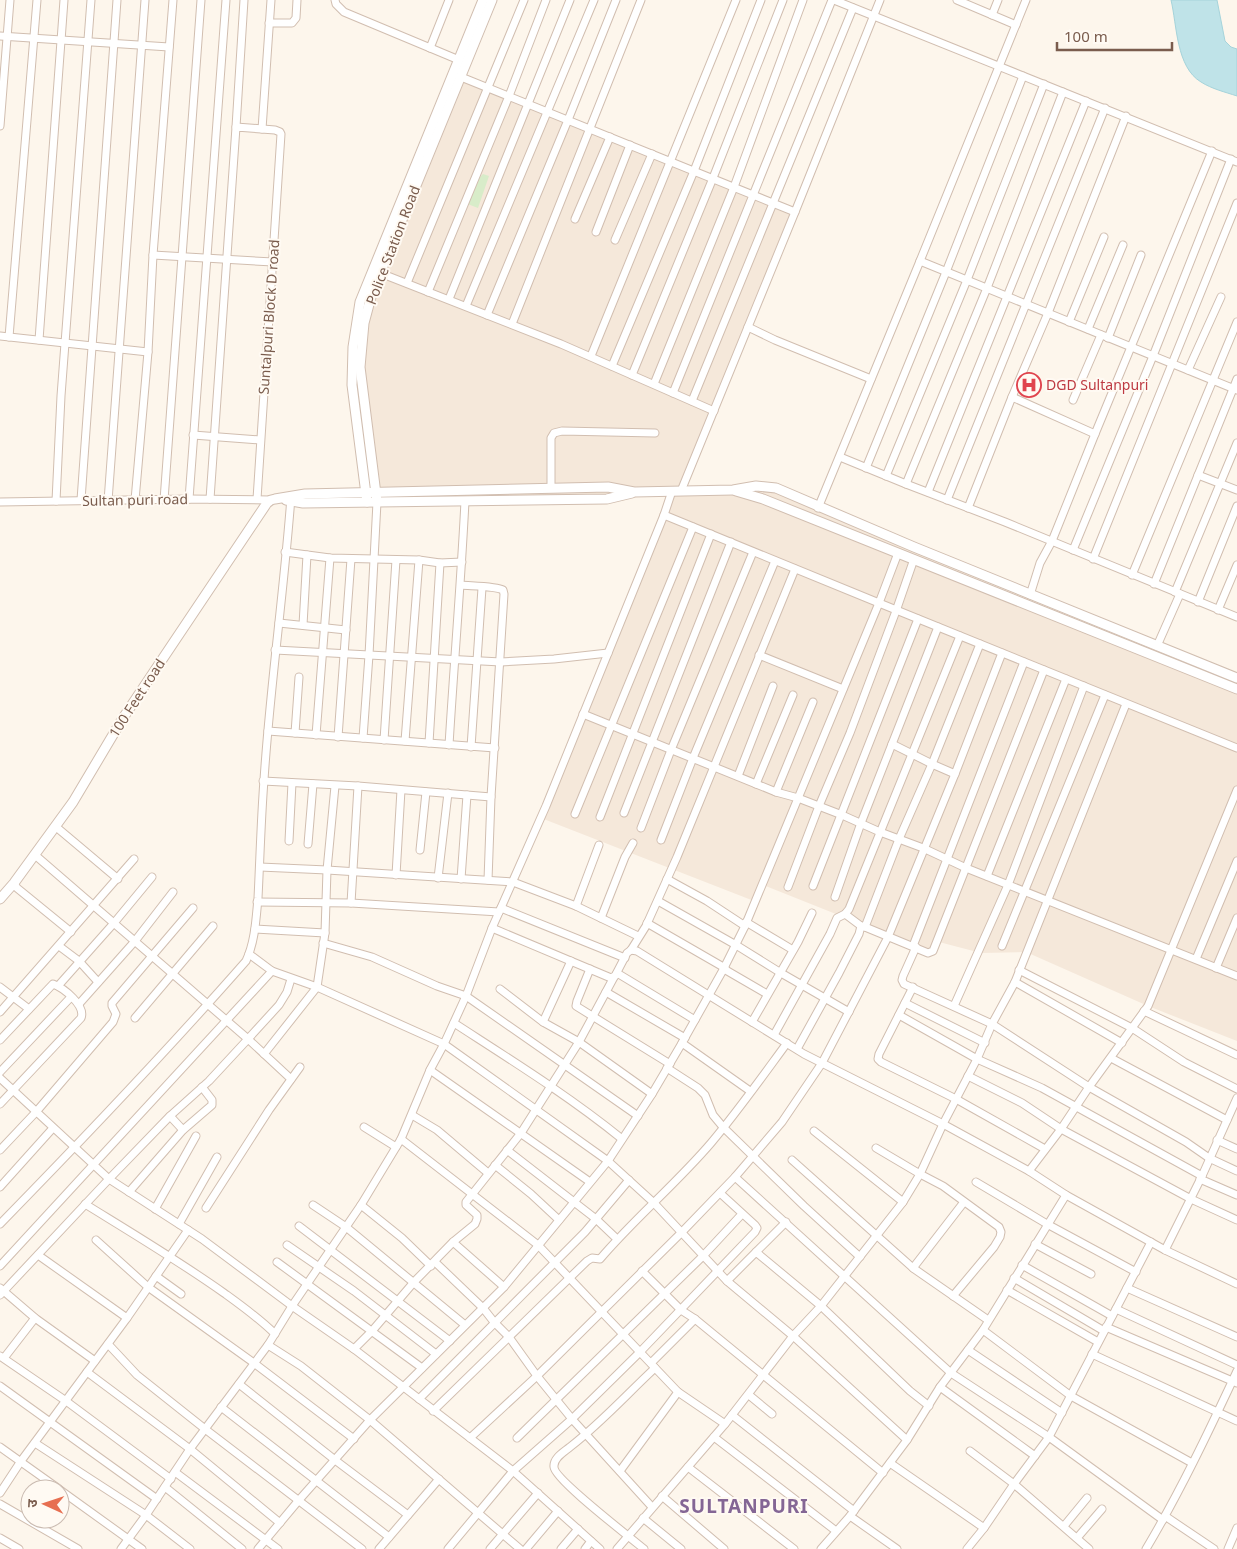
<svg xmlns="http://www.w3.org/2000/svg" width="1237" height="1549" font-family="'Noto Sans','Noto Sans Devanagari',sans-serif">
	<style>
		.residential { fill: #f5e8da }
		.green { fill: #d8ecc9 }
		.water { fill: #bfe3e8; stroke: #a5d3da }
		.lines { fill: none; stroke-linecap: round; stroke-linejoin: round }
		.minor-casing { stroke: #d1beb0; stroke-width: 9 }
		.tertiary-casing { stroke: #d1beb0; stroke-width: 11 }
		.minor { stroke: #fff; stroke-width: 7 }
		.tertiary { stroke: #fff; stroke-width: 9 }
		.labels { text-anchor: middle; stroke-width: 4; stroke-linejoin: round; paint-order: stroke }
		.street-label { font-size: 14px; fill: #7a5c4d; stroke: #fffaf3 }
		.health-label { font-size: 14px; fill: #be3a42; stroke: #fffaf3; text-anchor: start }
		.district-label { font-size: 19px; font-weight: bold; letter-spacing: 1px; fill: #846695; stroke: #fffaf3 }
	</style>
	<rect width="100%" height="100%" fill="#fdf6ec"/>
	<path class="residential" d="M461 77 793 213 681 491 768 487 1237 678V1041L1148 1006 1026 952 981 953 939 942 931 952 761 884 754 901 541 818 672 491 607 499 377 502 360 367 364 323Z"/>
	<path class="green" d="M483 174 489 176 478 208 465 203 477 175 480 177Z"/>
	<path class="water" d="M1171 0H1217L1225 41 1231 47 1237 49V96C1225 92 1212 89 1201 82 1176 67 1177 25 1171 0Z"/>
	<g class="lines">
		<defs>
			<g id="minor">
				<path d="M335 0 336 4 344 12 459 60"/>
				<path d="M834 0 1237 162"/>
				<path d="M957 0 1016 25"/>
				<path d="M992 15 998 0"/>
				<path d="M269 23H292L296 18 297 0"/>
				<path d="M0 36 169 47"/>
				<path d="M430 48 449 0"/>
				<path d="M461 77 795 212"/>
				<path d="M0 126 10 0"/>
				<path d="M236 127 244 0"/>
				<path d="M262 129 271 0"/>
				<path d="M575 219 610 137"/>
				<path d="M596 232 630 145"/>
				<path d="M615 240 652 154"/>
				<path d="M153 255 273 262"/>
				<path d="M920 261 1237 390"/>
				<path d="M380 273 561 344 714 411"/>
				<path d="M407 283 524 0"/>
				<path d="M428 292 509 96 546 0"/>
				<path d="M449 299 570 0"/>
				<path d="M466 306 594 0"/>
				<path d="M487 315 568 120 616 0"/>
				<path d="M1069 322 1104 237"/>
				<path d="M512 324 641 0"/>
				<path d="M748 327 775 340 871 379"/>
				<path d="M1088 329 1123 245"/>
				<path d="M0 336 148 352"/>
				<path d="M9 337 37 0"/>
				<path d="M1108 338 1141 255"/>
				<path d="M39 340 64 0"/>
				<path d="M591 356 736 0"/>
				<path d="M612 366 694 171 761 0"/>
				<path d="M1188 370 1221 297"/>
				<path d="M632 375 713 178 783 0"/>
				<path d="M654 384 734 187 803 0"/>
				<path d="M673 393 832 0"/>
				<path d="M1012 397 1095 434"/>
				<path d="M1073 400 1101 335"/>
				<path d="M692 401 853 8"/>
				<path d="M193 435 260 440"/>
				<path d="M840 457 906 484 1005 522 1237 617"/>
				<path d="M866 468 946 272 1023 76"/>
				<path d="M1198 475 1237 490"/>
				<path d="M886 476 967 280 1044 84"/>
				<path d="M906 484 987 288 1063 92"/>
				<path d="M551 488V438L554 433 562 431 655 433"/>
				<path d="M681 491 795 212 880 0"/>
				<path d="M928 492 1086 101"/>
				<path d="M189 499 226 0"/>
				<path d="M210 499 236 127 275 130 280 132 281 134 257 499"/>
				<path d="M81 500 117 0"/>
				<path d="M135 500 148 352 153 255 173 0"/>
				<path d="M164 500 201 0"/>
				<path d="M947 500 1105 108"/>
				<path d="M56 501 61 396 91 0"/>
				<path d="M108 501 145 0"/>
				<path d="M0 502 189 499 271 500"/>
				<path d="M818 508 920 261 1026 0"/>
				<path d="M968 508 1012 397 1048 313 1126 116"/>
				<path d="M664 515 879 603 1237 748"/>
				<path d="M1073 550 1153 356 1231 159"/>
				<path d="M285 552 330 558 419 560 440 563 462 562"/>
				<path d="M1093 559 1237 203"/>
				<path d="M1132 575 1237 322"/>
				<path d="M1154 584 1237 379"/>
				<path d="M461 585C471 586 496 586 503 590L504 594 491 797 488 880"/>
				<path d="M1175 592 1237 443"/>
				<path d="M1030 595 1040 563 1052 541 1095 434 1212 151"/>
				<path d="M1198 602 1237 506"/>
				<path d="M1218 610 1237 565"/>
				<path d="M279 623 346 630"/>
				<path d="M303 625 307 555"/>
				<path d="M1157 646 1180 594"/>
				<path d="M275 650 501 662 554 659 608 653"/>
				<path d="M759 655 843 689"/>
				<path d="M583 714 776 792 798 798 842 815 880 832 923 848 966 868 1237 976"/>
				<path d="M268 731 495 748"/>
				<path d="M295 733 299 677"/>
				<path d="M316 735 330 558"/>
				<path d="M338 737 351 559"/>
				<path d="M363 738 369 655 377 502"/>
				<path d="M384 740 396 560"/>
				<path d="M405 741 419 560"/>
				<path d="M429 743 440 563"/>
				<path d="M892 744 932 764 955 774"/>
				<path d="M449 745C454 663 461 582 465 501"/>
				<path d="M471 747 482 588"/>
				<path d="M738 776 773 686"/>
				<path d="M263 781 358 786 491 797"/>
				<path d="M756 784 793 695"/>
				<path d="M776 792 813 702"/>
				<path d="M624 813 731 542"/>
				<path d="M575 814 693 527"/>
				<path d="M600 817 711 534"/>
				<path d="M55 826 118 879"/>
				<path d="M641 828 671 750 753 552"/>
				<path d="M661 840 693 758 775 561"/>
				<path d="M289 841 292 783"/>
				<path d="M308 844 313 784"/>
				<path d="M420 850 426 792"/>
				<path d="M35 855 248 1039 291 1079"/>
				<path d="M260 867 327 870 513 882 576 906 638 936"/>
				<path d="M396 875 401 790"/>
				<path d="M987 876 1066 679"/>
				<path d="M438 878 448 793"/>
				<path d="M461 879 467 795"/>
				<path d="M667 879 707 901 745 926"/>
				<path d="M14 883 17 888 71 932"/>
				<path d="M813 886 918 619"/>
				<path d="M788 887 819 806 850 733 896 611 914 559"/>
				<path d="M835 897 861 823 938 627"/>
				<path d="M658 901 736 945 781 973 849 1012"/>
				<path d="M257 902 351 903 499 912"/>
				<path d="M351 903 358 786"/>
				<path d="M576 906 599 845"/>
				<path d="M501 908 625 958"/>
				<path d="M845 914 861 926"/>
				<path d="M601 918 625 857 633 843"/>
				<path d="M746 922 793 950"/>
				<path d="M647 923 725 968"/>
				<path d="M865 927 928 953 933 951 1044 670"/>
				<path d="M492 928 611 978 615 976 627 953 631 950 646 926 677 857 795 569"/>
				<path d="M255 929 325 933"/>
				<path d="M323 943 372 957 437 986 466 996 638 1116"/>
				<path d="M59 946 79 961 98 982"/>
				<path d="M913 946 1024 662"/>
				<path d="M1002 946 1105 695"/>
				<path d="M916 947 903 976 902 980 904 984 992 1024 1089 1087 1186 1142 1209 1158 1237 1171"/>
				<path d="M631 950 637 951 804 1054 943 1124 1029 1171 1066 1195 1165 1250 1237 1284"/>
				<path d="M249 954 272 971 317 987 444 1044 608 1161 654 1203 727 1281 756 1252 821 1306 910 1391 929 1406"/>
				<path d="M1196 959 1237 861"/>
				<path d="M1216 968 1237 918"/>
				<path d="M590 969 577 1001 576 1006 670 1064"/>
				<path d="M724 969 767 994"/>
				<path d="M1019 970 1132 1028 1184 1062 1237 1089"/>
				<path d="M617 973 695 1020"/>
				<path d="M1015 982 1122 1043"/>
				<path d="M58 986 114 923 152 877"/>
				<path d="M0 987 29 1009"/>
				<path d="M913 987 879 1054 878 1059 881 1062 956 1099 1045 1149"/>
				<path d="M500 989 543 1022 579 1042 652 1094"/>
				<path d="M606 992 685 1038"/>
				<path d="M905 1003 985 1043"/>
				<path d="M79 1004 135 941 173 892"/>
				<path d="M954 1006 1008 885 1084 686"/>
				<path d="M1144 1011 1237 1055"/>
				<path d="M0 1012 134 859"/>
				<path d="M899 1015 977 1059 1042 1088 1202 1176"/>
				<path d="M135 1018 213 926"/>
				<path d="M543 1022 571 961"/>
				<path d="M752 1022 798 942 812 913"/>
				<path d="M454 1023C511 1060 569 1096 622 1139"/>
				<path d="M774 1035 830 934 837 918 845 914 849 909 960 636"/>
				<path d="M0 1040 53 984C64 988 86 1006 81 1018L0 1104"/>
				<path d="M682 1043 750 1091"/>
				<path d="M797 1049 839 973 859 934 861 926 865 927 899 839 932 764 980 644"/>
				<path d="M264 1054 317 987 325 933 327 870 335 786"/>
				<path d="M1111 1058 1227 1120"/>
				<path d="M667 1068 698 1088 705 1095 713 1115 723 1127 804 1206 860 1257"/>
				<path d="M430 1070 590 1182"/>
				<path d="M0 1072 71 997"/>
				<path d="M968 1076 1022 1103 1061 1129 1191 1199 1237 1220"/>
				<path d="M0 1078 109 1179 202 1239 292 1306 354 1349 513 1471 600 1549"/>
				<path d="M412 1115 437 1130 488 1173"/>
				<path d="M170 1116 183 1130"/>
				<path d="M364 1127 396 1147"/>
				<path d="M814 1131 903 1202"/>
				<path d="M401 1139 538 1245 678 1392 725 1424"/>
				<path d="M1217 1140 1237 1149"/>
				<path d="M876 1148 920 1174 943 1186 999 1227 1001 1232 1000 1237 994 1247 953 1296"/>
				<path d="M0 1150 36 1112 113 1022 116 1014 112 1006V1003L193 908"/>
				<path d="M507 1150 596 1219 617 1239"/>
				<path d="M792 1160 913 1268 988 1320"/>
				<path d="M495 1165 531 1194 559 1220"/>
				<path d="M1029 1171 1061 1129 1089 1087 1148 1006 1237 790"/>
				<path d="M735 1177 951 1373 1049 1437 1163 1520"/>
				<path d="M1200 1179 1237 1195"/>
				<path d="M976 1182 1047 1224 1136 1272"/>
				<path d="M0 1187 53 1128"/>
				<path d="M129 1192 183 1130 212 1105V1100L202 1087"/>
				<path d="M85 1204C132 1233 179 1261 224 1293 242 1306 259 1318 275 1334"/>
				<path d="M313 1205 346 1227 465 1325"/>
				<path d="M361 1205 402 1238 431 1266"/>
				<path d="M206 1208 269 1110 300 1067"/>
				<path d="M155 1209 196 1136"/>
				<path d="M0 1224C84 1138 167 1051 246 961 255 942 256 919 258 898 260 859 261 819 264 780 270 686 284 592 291 497"/>
				<path d="M179 1224 217 1157"/>
				<path d="M299 1226 450 1341"/>
				<path d="M96 1240 148 1287 254 1363 354 1439"/>
				<path d="M453 1242 504 1287"/>
				<path d="M1035 1244 1091 1274"/>
				<path d="M287 1245 354 1291 436 1354"/>
				<path d="M1165 1250 1202 1176 1237 1098"/>
				<path d="M756 1252 786 1222"/>
				<path d="M38 1255 127 1318"/>
				<path d="M277 1262 422 1368"/>
				<path d="M435 1262 483 1308 494 1322 509 1337 537 1376 572 1419 652 1507"/>
				<path d="M1022 1265 1112 1316"/>
				<path d="M0 1266 272 971"/>
				<path d="M913 1268 964 1202"/>
				<path d="M642 1271 681 1310 695 1319 883 1473"/>
				<path d="M156 1276 181 1294"/>
				<path d="M1014 1278 1104 1331"/>
				<path d="M727 1281 793 1336 907 1440"/>
				<path d="M0 1288 35 1318 95 1361"/>
				<path d="M1127 1288 1237 1337"/>
				<path d="M1007 1290 1098 1342"/>
				<path d="M0 1295 109 1179 170 1116 209 1081 248 1039 279 1005 287 992 291 979"/>
				<path d="M1116 1309 1237 1365"/>
				<path d="M1106 1327 1237 1383"/>
				<path d="M983 1330 1071 1396 1192 1463"/>
				<path d="M108 1344 137 1375 205 1429 362 1549"/>
				<path d="M268 1345 301 1366 370 1420 520 1549"/>
				<path d="M354 1349 372 1331 414 1282 453 1242 475 1224 477 1219V1215L466 1205V1202L521 1133 579 1042 614 977"/>
				<path d="M968 1350 1062 1413"/>
				<path d="M1092 1354 1237 1421"/>
				<path d="M0 1356 66 1401 171 1479"/>
				<path d="M4 1358 35 1318"/>
				<path d="M651 1363 695 1319"/>
				<path d="M87 1372 190 1449 280 1523"/>
				<path d="M239 1384 335 1460 408 1515"/>
				<path d="M0 1386 157 1499"/>
				<path d="M940 1387 1035 1456"/>
				<path d="M749 1395 772 1414"/>
				<path d="M419 1399 585 1232 629 1180"/>
				<path d="M221 1407 389 1537"/>
				<path d="M433 1411 587 1261 592 1258 600 1259C635 1218 676 1184 711 1143 738 1111 762 1077 787 1043"/>
				<path d="M732 1415 854 1511"/>
				<path d="M714 1437 836 1531"/>
				<path d="M470 1438 537 1376 681 1233 735 1177 782 1122 822 1063 888 937 955 774 1002 653"/>
				<path d="M517 1438 703 1256 742 1214"/>
				<path d="M35 1443 146 1515 190 1549"/>
				<path d="M0 1447 59 1489"/>
				<path d="M970 1451 1014 1484 1089 1549"/>
				<path d="M890 1463 984 1528"/>
				<path d="M688 1467 794 1549"/>
				<path d="M620 1471 678 1392"/>
				<path d="M175 1472 278 1549"/>
				<path d="M165 1487 242 1549"/>
				<path d="M60 1490 142 1549"/>
				<path d="M0 1493 21 1461 127 1318 188 1230"/>
				<path d="M662 1496 724 1549"/>
				<path d="M0 1504 78 1549"/>
				<path d="M850 1516 897 1549"/>
				<path d="M1165 1516 1214 1549"/>
				<path d="M643 1518 681 1549"/>
				<path d="M1064 1526 1087 1498"/>
				<path d="M0 1538 19 1549"/>
				<path d="M1077 1538 1102 1509"/>
				<path d="M121 1549 146 1515 190 1449 268 1345 292 1306 361 1205 401 1139 430 1070 444 1044 466 996 492 928 546 806 664 515 672 491"/>
				<path d="M258 1549 299 1500 370 1420 504 1287 608 1161 652 1094 682 1043 723 970 745 926 879 603 898 553"/>
				<path d="M379 1549 439 1479"/>
				<path d="M448 1549 513 1471 572 1419 640 1352 755 1232 757 1228 755 1225 720 1193"/>
				<path d="M490 1549 538 1493"/>
				<path d="M526 1549 558 1511"/>
				<path d="M561 1549 578 1529"/>
				<path d="M585 1549 591 1541"/>
				<path d="M617 1549 725 1424 793 1336 821 1306 903 1202 920 1174 943 1124 977 1059 992 1024 1015 982 1126 704"/>
				<path d="M644 1549C630 1537 554 1479 554 1467 553 1458 564 1452 570 1447 601 1423 627 1394 655 1368"/>
				<path d="M821 1549 850 1516 907 1440 940 1387 983 1330 1066 1195"/>
				<path d="M967 1549 984 1528 1014 1484 1049 1437 1151 1242"/>
				<path d="M1146 1549C1180 1492 1209 1431 1237 1371"/>
				<path d="M1228 1549 1237 1528"/>
			</g>
			<g id="tertiary">
				<path d="M736 491 763 499 1237 689"/>
				<path d="M286 500 303 503 607 499 632 493"/>
				<path d="M367 502 352 385 353 347 360 302 483 0"/>
				<path d="M377 502 360 367 364 323 372 293 492 0"/>
				<path d="M0 899 14 883 73 802 123 718 267 503 271 500 275 499 305 494 608 487 634 492 733 490 756 486 776 488 914 547 1237 678"/>
			</g>
		</defs>
		<use href="#minor" class="minor-casing"/>
		<use href="#tertiary" class="tertiary-casing"/>
		<use href="#minor" class="minor"/>
		<use href="#tertiary" class="tertiary"/>
	</g>
	<defs>
		<symbol id="hospital-ring" viewBox="-11 -11 22 22"><circle r="9.5" fill="#fffaf3" stroke="#e0444e" stroke-width="1.5"/><path d="M-5-5h3v3.5h4V-5h3V5h-3V1.5h-4V5h-3Z" fill="#e0444e"/></symbol>
	</defs>
	<g fill-rule="evenodd">
		<use href="#hospital-ring" x="1015" y="371" width="28" height="28"/>
	</g>
	<g class="labels">
		<g class="street-label">
			<text transform="translate(393 245) rotate(-69)" y="5">Police Station Road</text>
			<text transform="translate(269 317) rotate(-86)" y="5">Suntalpuri Block D road</text>
			<text transform="translate(135 500) rotate(-1)" y="5">Sultan puri road</text>
			<text transform="translate(137 698) rotate(-57)" y="5">100 Feet road</text>
		</g>
		<g class="health-label">
			<text x="1046" y="390">DGD Sultanpuri</text>
		</g>
		<g class="district-label">
			<text x="744" y="1513">SULTANPURI</text>
		</g>
	</g>
	<g transform="translate(45 1504) rotate(273)"><circle r="24" fill="#fffaf3" stroke="#cabbb1"/>
	<path d="M0-4L9 19L0 12L-9 19Z" fill="#e76f51"/>
	<text y="-8" font-size="14" font-weight="bold" text-anchor="middle" fill="#7a5c4d">उ</text>
	</g>
	<path d="M1057 42v8h115v-8" fill="none" stroke="#7a5c4d" stroke-width="2.5"/>
	<text x="1064" y="42" font-size="15" fill="#7a5c4d" stroke="#fffaf3" stroke-width="4" paint-order="stroke">100 m</text>
</svg>
